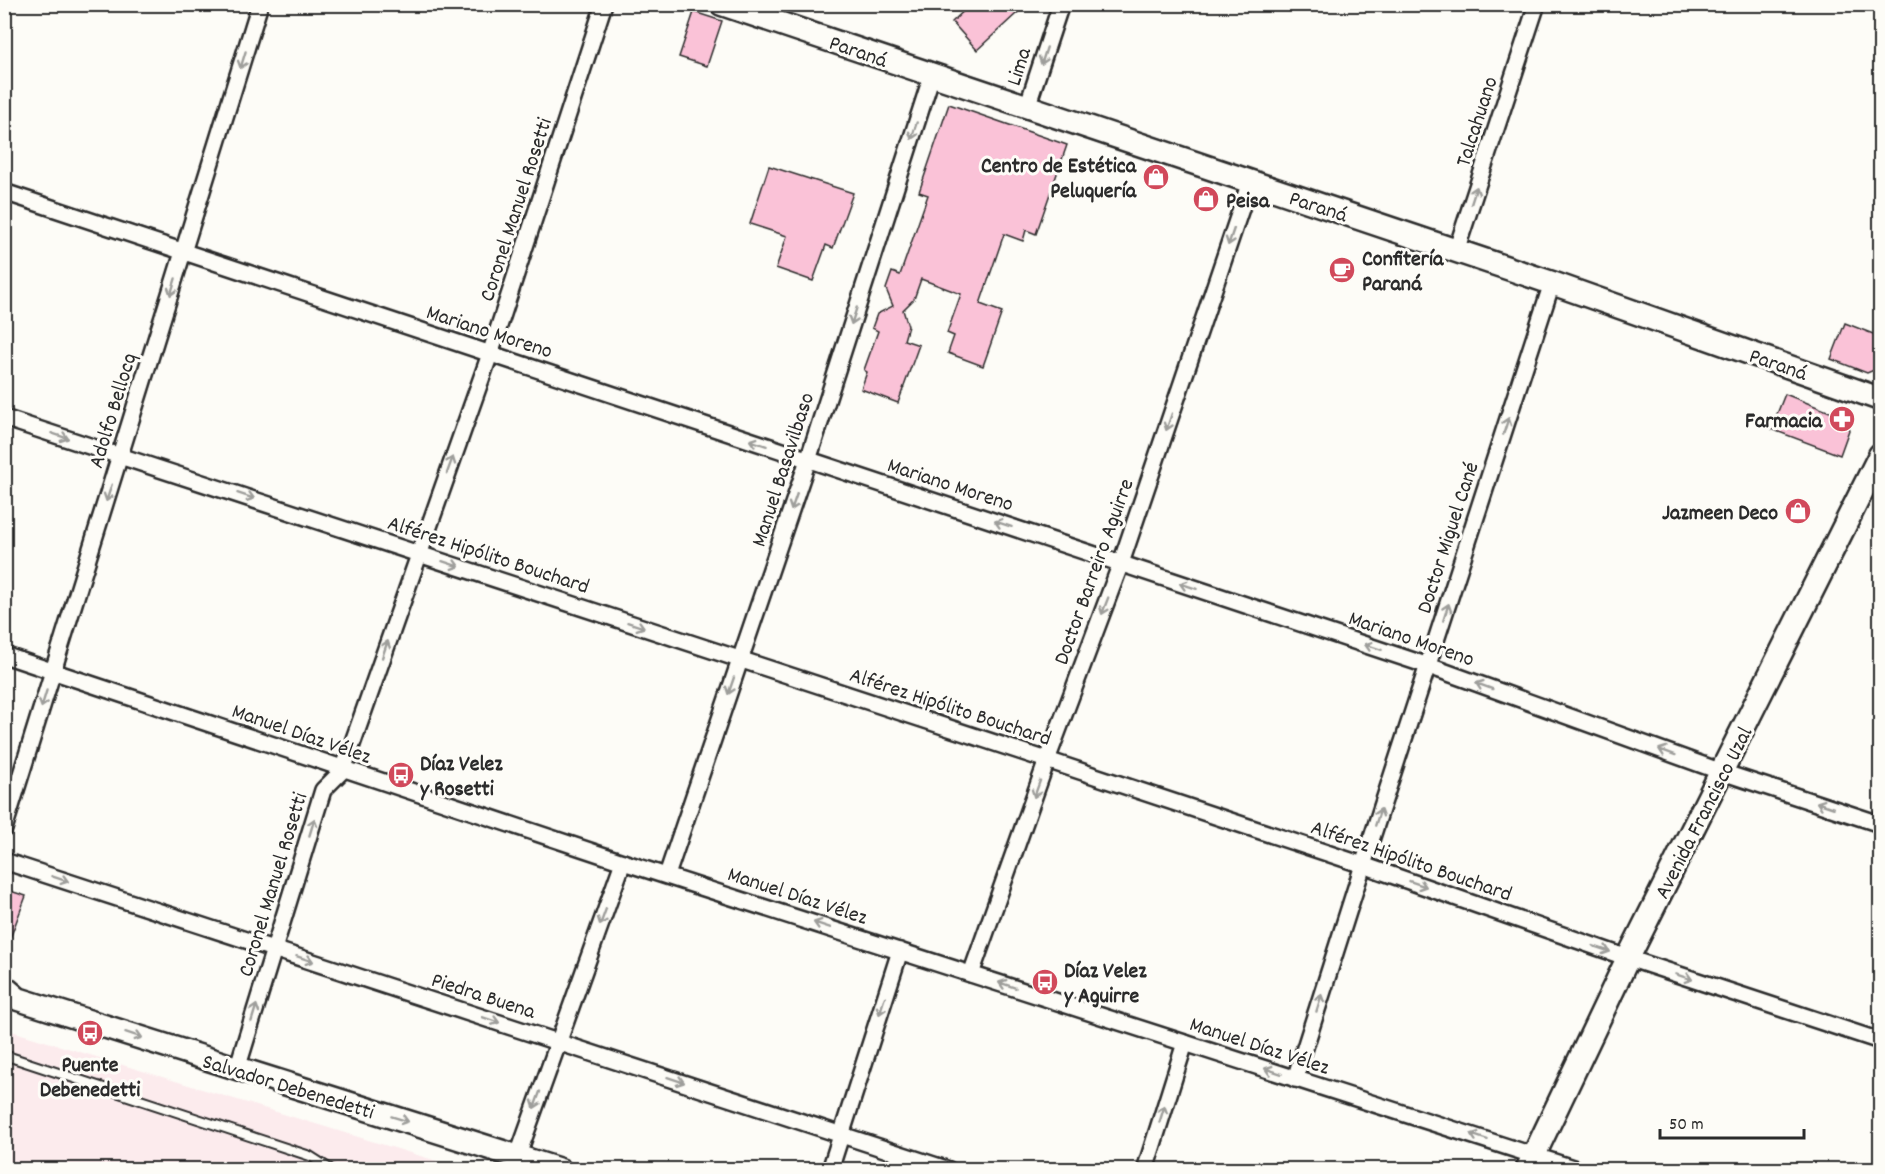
<svg xmlns="http://www.w3.org/2000/svg" width="1885" height="1174" font-family="Dekko,sans-serif">
	<style>
		.built { fill: #fcebed }
		.building { fill: #fac2d7; stroke: #2b2b2b; stroke-width: 1.5 }
		.lines { fill: none; stroke-linecap: round; stroke-linejoin: round }
		.lane-casing { stroke: #2b2b2b; stroke-width: 12 }
		.street-casing { stroke: #2b2b2b; stroke-width: 20 }
		.secondary-casing { stroke: #2b2b2b; stroke-width: 27 }
		.lane { stroke: #fdfcf7; stroke-width: 8 }
		.street { stroke: #fdfcf7; stroke-width: 15 }
		.secondary { stroke: #fdfcf7; stroke-width: 22 }
		.oneway { stroke: #9e9e9b }
		.labels { text-anchor: middle; stroke-width: 6; stroke-linejoin: round; paint-order: stroke }
		.street-label { font-size: 22px; fill: #2b2b2b; stroke: #fdfcf7 }
		.poi-label { font-size: 22px; font-weight: bold; fill: #2b2b2b; stroke: #fdfcf7; text-anchor: start }
	</style>
	<rect width="100%" height="100%" fill="#fdfcf7"/>
	<filter id="ink" filterUnits="userSpaceOnUse"><feTurbulence type="fractalNoise" baseFrequency=".0167" numOctaves="2"/><feDisplacementMap in="SourceGraphic" scale="12" xChannelSelector="R" yChannelSelector="G"/><feConvolveMatrix kernelMatrix="1 2 1 2 8 2 1 2 1" color-interpolation-filters="sRGB"/></filter>
	<g filter="url(#ink)">
		<path class="built" d="M5 1029 463 1169H5Z"/>
		<g class="building">
			<path d="M971 4H1027L977 50 952 22Z"/>
			<path d="M694 12 722 21 707 66 679 57Z"/>
			<path d="M949 104 1067 145 1036 234 1026 230 1023 241 1004 234 980 304 1002 312 983 366 948 353 954 336 947 333 961 294 921 279 914 299 903 310 908 326 904 340 919 345 898 403 861 389 867 372 864 370 878 331 872 328 877 314 893 306 886 289 892 272 900 275 928 195 919 192Z"/>
			<path d="M769 166 853 193 833 248 826 245 813 281 776 268 787 236 750 224Z"/>
			<path d="M1845 323 1881 337 1879 368 1867 373 1831 359Z"/>
			<path d="M1785 394 1845 418 1849 430 1840 455 1771 429Z"/>
			<path d="M4 889 26 896 6 949 4 948Z"/>
		</g>
		<g class="lines">
			<defs>
				<path id="lane" d="M4 1055 310 1156 332 1170"/>
				<g id="street">
					<path d="M1027 107 1061 4"/>
					<path d="M4 192 1429 666 1722 772 1880 824"/>
					<path d="M1456 251 1537 4"/>
					<path d="M4 418 1047 760 1363 865 1628 958 1880 1041"/>
					<path d="M4 655 623 862 1579 1170"/>
					<path d="M4 829 260 4"/>
					<path d="M4 861 949 1170"/>
					<path d="M667 875 808 460 932 75"/>
					<path d="M971 974 1047 760 1121 563 1250 182"/>
					<path d="M237 1069 323 790 343 770 490 354 604 4"/>
					<path d="M1295 1079 1363 865 1552 283"/>
					<path d="M518 1155 623 862"/>
					<path d="M830 1170 900 951"/>
					<path d="M1145 1170 1185 1043"/>
				</g>
				<g id="secondary">
					<path d="M722 4 1552 283 1880 399"/>
					<path d="M4 987 18 999 560 1170"/>
					<path d="M1527 1170 1628 958 1880 455"/>
				</g>
			</defs>
			<use href="#lane" class="lane-casing"/>
			<use href="#street" class="street-casing"/>
			<use href="#secondary" class="secondary-casing"/>
			<use href="#lane" class="lane"/>
			<use href="#street" class="street"/>
			<use href="#secondary" class="secondary"/>
		</g>
		<defs><path id="oneway-shaft" d="M-6 0H5M1.5-3L5.5 0L1.5 3" fill="none" stroke-width="1.6" stroke-linecap="round" stroke-linejoin="round" transform="scale(1.5)"/></defs>
		<g class="oneway">
			<use href="#oneway-shaft" transform="translate(1044 56) rotate(108)"/>
			<use href="#oneway-shaft" transform="translate(243 60) rotate(107)"/>
			<use href="#oneway-shaft" transform="translate(914 131) rotate(108)"/>
			<use href="#oneway-shaft" transform="translate(1474 195) rotate(-72)"/>
			<use href="#oneway-shaft" transform="translate(1231 237) rotate(109)"/>
			<use href="#oneway-shaft" transform="translate(173 287) rotate(107)"/>
			<use href="#oneway-shaft" transform="translate(854 316) rotate(108)"/>
			<use href="#oneway-shaft" transform="translate(1169 422) rotate(109)"/>
			<use href="#oneway-shaft" transform="translate(1506 426) rotate(-72)"/>
			<use href="#oneway-shaft" transform="translate(60 436) rotate(18)"/>
			<use href="#oneway-shaft" transform="translate(758 443) rotate(-162)"/>
			<use href="#oneway-shaft" transform="translate(450 465) rotate(-70)"/>
			<use href="#oneway-shaft" transform="translate(109 493) rotate(108)"/>
			<use href="#oneway-shaft" transform="translate(246 496) rotate(18)"/>
			<use href="#oneway-shaft" transform="translate(794 502) rotate(109)"/>
			<use href="#oneway-shaft" transform="translate(1003 524) rotate(-162)"/>
			<use href="#oneway-shaft" transform="translate(451 564) rotate(18)"/>
			<use href="#oneway-shaft" transform="translate(1188 586) rotate(-162)"/>
			<use href="#oneway-shaft" transform="translate(1105 606) rotate(111)"/>
			<use href="#oneway-shaft" transform="translate(1446 612) rotate(-72)"/>
			<use href="#oneway-shaft" transform="translate(636 625) rotate(18)"/>
			<use href="#oneway-shaft" transform="translate(1373 647) rotate(-162)"/>
			<use href="#oneway-shaft" transform="translate(385 649) rotate(-71)"/>
			<use href="#oneway-shaft" transform="translate(731 686) rotate(109)"/>
			<use href="#oneway-shaft" transform="translate(1484 686) rotate(-160)"/>
			<use href="#oneway-shaft" transform="translate(44 699) rotate(107)"/>
			<use href="#oneway-shaft" transform="translate(1667 752) rotate(-160)"/>
			<use href="#oneway-shaft" transform="translate(1037 789) rotate(110)"/>
			<use href="#oneway-shaft" transform="translate(1825 805) rotate(-162)"/>
			<use href="#oneway-shaft" transform="translate(1378 817) rotate(-72)"/>
			<use href="#oneway-shaft" transform="translate(312 827) rotate(-73)"/>
			<use href="#oneway-shaft" transform="translate(60 879) rotate(18)"/>
			<use href="#oneway-shaft" transform="translate(1418 884) rotate(19)"/>
			<use href="#oneway-shaft" transform="translate(603 917) rotate(110)"/>
			<use href="#oneway-shaft" transform="translate(822 925) rotate(-162)"/>
			<use href="#oneway-shaft" transform="translate(1602 949) rotate(19)"/>
			<use href="#oneway-shaft" transform="translate(305 959) rotate(18)"/>
			<use href="#oneway-shaft" transform="translate(1684 977) rotate(18)"/>
			<use href="#oneway-shaft" transform="translate(1007 985) rotate(-162)"/>
			<use href="#oneway-shaft" transform="translate(1319 1003) rotate(-73)"/>
			<use href="#oneway-shaft" transform="translate(882 1006) rotate(108)"/>
			<use href="#oneway-shaft" transform="translate(254 1013) rotate(-73)"/>
			<use href="#oneway-shaft" transform="translate(491 1020) rotate(18)"/>
			<use href="#oneway-shaft" transform="translate(134 1035) rotate(18)"/>
			<use href="#oneway-shaft" transform="translate(1273 1071) rotate(-162)"/>
			<use href="#oneway-shaft" transform="translate(676 1080) rotate(18)"/>
			<use href="#oneway-shaft" transform="translate(537 1100) rotate(110)"/>
			<use href="#oneway-shaft" transform="translate(1162 1114) rotate(-73)"/>
			<use href="#oneway-shaft" transform="translate(400 1119) rotate(17)"/>
			<use href="#oneway-shaft" transform="translate(1479 1137) rotate(-162)"/>
		</g>
	</g>
	<defs>
		<symbol id="shop-disc" viewBox="-11 -11 22 22"><circle r="9.5" fill="#d1495b" stroke="#fdfcf7"/><path d="M-5-2.5h2.3a2.7 3.5 0 0 1 5.4 0H5L5.5 6h-11ZM-1.5-2.5h3a1.5 2.3 0 0 0-3 0Z" fill="#fff"/></symbol>
		<symbol id="cafe-disc" viewBox="-11 -11 22 22"><circle r="9.5" fill="#d1495b" stroke="#fdfcf7"/><path d="M-5.5-4.5H6V0H3Q3 3.5 0 3.5H-2.5Q-5.5 3.5-5.5 0ZM3-3.2v2h1.7v-2ZM-6 4.5H4V6H-6Z" fill="#fff"/></symbol>
		<symbol id="pharmacy-disc" viewBox="-11 -11 22 22"><circle r="9.5" fill="#d1495b" stroke="#fdfcf7"/><path d="M-2-6h4v4h4v4h-4v4h-4v-4h-4v-4h4Z" fill="#fff"/></symbol>
		<symbol id="bus-disc" viewBox="-11 -11 22 22"><circle r="9.5" fill="#d1495b" stroke="#fdfcf7"/><path d="M-5-6H5V4H4V6H2V4H-2V6H-4V4H-5ZM-3.5-4V0h7V-4ZM-3.5 1.2v1.5H-2V1.2ZM2 1.2v1.5H3.5V1.2Z" fill="#fff"/></symbol>
	</defs>
	<g fill-rule="evenodd">
		<use href="#shop-disc" x="1141" y="162" width="30" height="30"/>
		<use href="#shop-disc" x="1191" y="184" width="30" height="30"/>
		<use href="#cafe-disc" x="1327" y="255" width="30" height="30"/>
		<use href="#pharmacy-disc" x="1827" y="404" width="30" height="30"/>
		<use href="#shop-disc" x="1783" y="496" width="30" height="30"/>
		<use href="#bus-disc" x="386" y="760" width="30" height="30"/>
		<use href="#bus-disc" x="1030" y="967" width="30" height="30"/>
		<use href="#bus-disc" x="75" y="1018" width="30" height="30"/>
	</g>
	<g class="labels">
		<g class="street-label">
			<text transform="translate(859 50) rotate(19)" y="8">Paraná</text>
			<text transform="translate(1017 66) rotate(-72)" y="8">Lima</text>
			<text transform="translate(1475 121) rotate(-72)" y="8">Talcahuano</text>
			<text transform="translate(1319 205) rotate(18)" y="8">Paraná</text>
			<text transform="translate(514 209) rotate(-72)" y="8">Coronel Manuel Rosetti</text>
			<text transform="translate(490 330) rotate(18)" y="8">Mariano Moreno</text>
			<text transform="translate(1779 363) rotate(19)" y="8">Paraná</text>
			<text transform="translate(111 410) rotate(-73)" y="8">Adolfo Bellocq</text>
			<text transform="translate(781 469) rotate(-72)" y="8">Manuel Basavilbaso</text>
			<text transform="translate(951 483) rotate(18)" y="8">Mariano Moreno</text>
			<text transform="translate(1446 537) rotate(-72)" y="8">Doctor Miguel Cané</text>
			<text transform="translate(489 553) rotate(18)" y="8">Alférez Hipólito Bouchard</text>
			<text transform="translate(1092 571) rotate(-70)" y="8">Doctor Barreiro Aguirre</text>
			<text transform="translate(1412 637) rotate(19)" y="8">Mariano Moreno</text>
			<text transform="translate(951 705) rotate(18)" y="8">Alférez Hipólito Bouchard</text>
			<text transform="translate(302 732) rotate(19)" y="8">Manuel Díaz Vélez</text>
			<text transform="translate(1702 812) rotate(-63)" y="8">Avenida Francisco Uzal</text>
			<text transform="translate(1412 859) rotate(19)" y="8">Alférez Hipólito Bouchard</text>
			<text transform="translate(271 884) rotate(-73)" y="8">Coronel Manuel Rosetti</text>
			<text transform="translate(798 894) rotate(18)" y="8">Manuel Díaz Vélez</text>
			<text transform="translate(484 994) rotate(18)" y="8">Piedra Buena</text>
			<text transform="translate(1260 1044) rotate(18)" y="8">Manuel Díaz Vélez</text>
			<text transform="translate(289 1085) rotate(17)" y="8">Salvador Debenedetti</text>
		</g>
		<g class="poi-label">
			<text x="1136" y="172" text-anchor="end">Centro de Estética<tspan x="1136" dy="25">Peluquería</tspan></text>
			<text x="1226" y="207">Peisa</text>
			<text x="1362" y="265">Confitería<tspan x="1362" dy="25">Paraná</tspan></text>
			<text x="1822" y="427" text-anchor="end">Farmacia</text>
			<text x="1778" y="519" text-anchor="end">Jazmeen Deco</text>
			<text x="420" y="770">Díaz Velez<tspan x="420" dy="25">y Rosetti</tspan></text>
			<text x="1064" y="977">Díaz Velez<tspan x="1064" dy="25">y Aguirre</tspan></text>
			<text x="90" y="1071" text-anchor="middle">Puente<tspan x="90" dy="25">Debenedetti</tspan></text>
		</g>
	</g>
	<rect width="1885" height="1174" fill="none" stroke="#fdfcf7" stroke-width="24"/>
	<rect x="12" y="12" width="1861" height="1150" fill="none" stroke="#2b2b2b" stroke-width="2" filter="url(#ink)"/>
	<path d="M1660 1129v9h144v-9" fill="none" stroke="#2b2b2b" stroke-width="3"/>
	<text x="1669" y="1129" font-size="18" fill="#2b2b2b" stroke="#fdfcf7" stroke-width="4.5" paint-order="stroke">50 m</text>
</svg>
